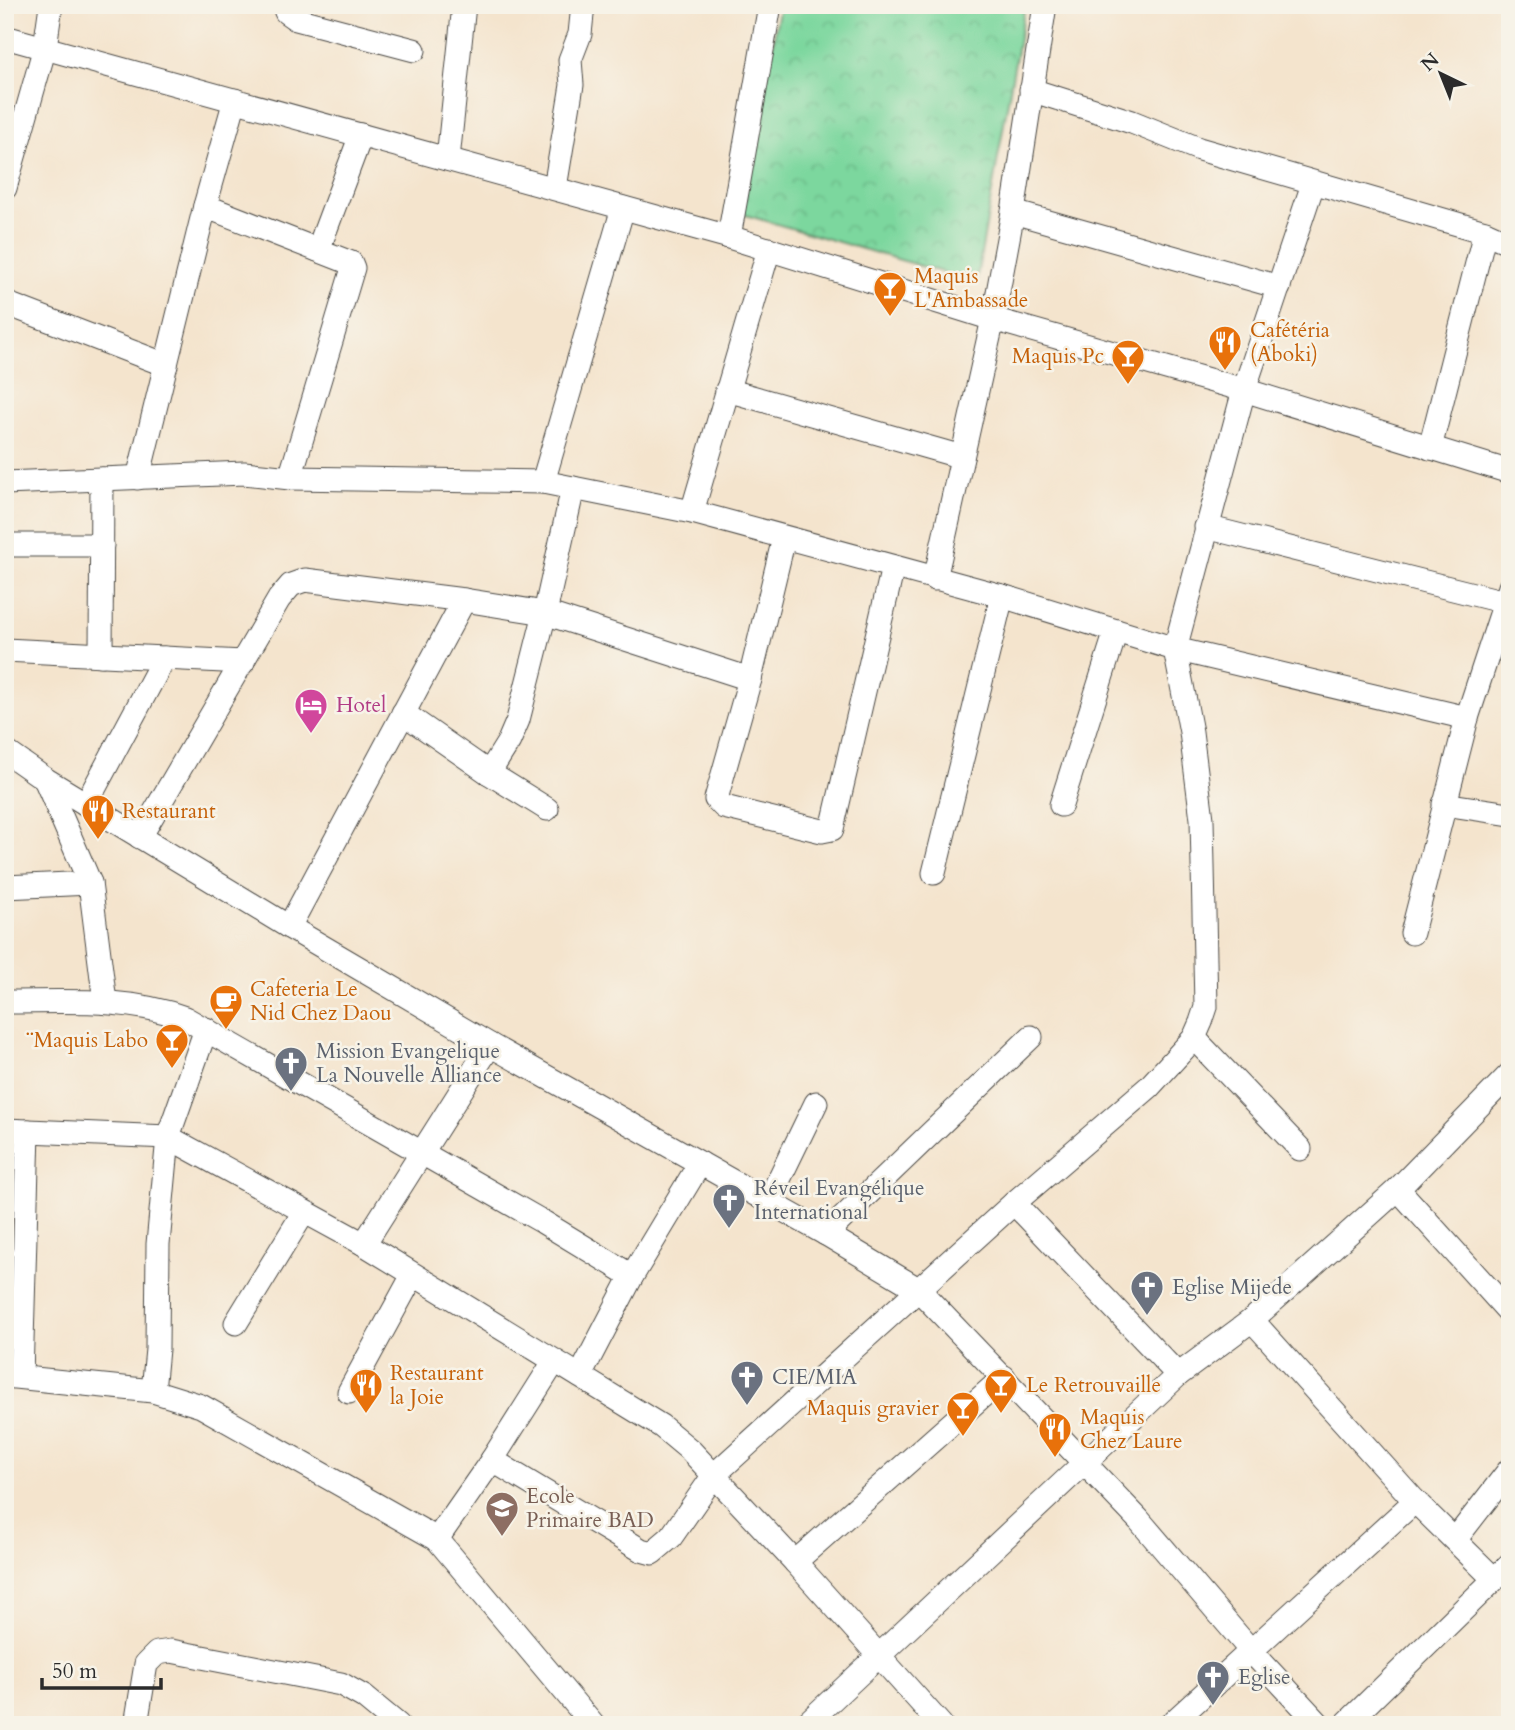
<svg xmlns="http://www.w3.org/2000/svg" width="1515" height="1730" font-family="Cardo,serif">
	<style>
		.park { fill: url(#park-crowns); stroke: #548164; stroke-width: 2 }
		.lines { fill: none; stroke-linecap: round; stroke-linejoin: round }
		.minor-casing { stroke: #494743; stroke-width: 25 }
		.minor { stroke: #fff; stroke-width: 23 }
		.labels { text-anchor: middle; stroke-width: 5; stroke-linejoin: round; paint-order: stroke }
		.food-label { font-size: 21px; fill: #c56008; stroke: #f7f3e8; text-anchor: start }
		.hotel-label { font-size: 21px; fill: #b23c85; stroke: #f7f3e8; text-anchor: start }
		.worship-label { font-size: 21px; fill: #5b616d; stroke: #f7f3e8; text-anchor: start }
		.education-label { font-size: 21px; fill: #785e54; stroke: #f7f3e8; text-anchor: start }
	</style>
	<defs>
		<pattern id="park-crowns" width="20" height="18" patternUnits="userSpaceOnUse" patternTransform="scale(1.75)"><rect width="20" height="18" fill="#7cd79e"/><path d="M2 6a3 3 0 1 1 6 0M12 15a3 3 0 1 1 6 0" fill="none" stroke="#6bb988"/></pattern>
	</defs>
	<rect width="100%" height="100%" fill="#f7f3e8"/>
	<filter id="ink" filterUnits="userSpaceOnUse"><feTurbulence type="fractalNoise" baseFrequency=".0143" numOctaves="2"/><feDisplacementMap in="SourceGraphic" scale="14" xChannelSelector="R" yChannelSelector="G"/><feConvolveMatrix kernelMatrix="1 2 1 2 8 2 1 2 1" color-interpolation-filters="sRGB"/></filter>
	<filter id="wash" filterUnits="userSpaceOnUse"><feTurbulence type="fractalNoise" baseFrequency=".00686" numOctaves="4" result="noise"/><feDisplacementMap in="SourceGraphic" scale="28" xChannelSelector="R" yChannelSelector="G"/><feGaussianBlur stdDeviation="1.57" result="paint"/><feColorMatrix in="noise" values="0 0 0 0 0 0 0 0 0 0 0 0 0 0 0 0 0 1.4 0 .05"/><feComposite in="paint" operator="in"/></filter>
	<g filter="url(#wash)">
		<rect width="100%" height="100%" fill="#f4e4cd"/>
		<path class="park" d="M780 5H1025L976 282 742 214Z"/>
	</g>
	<g filter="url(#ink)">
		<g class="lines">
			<defs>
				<g id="minor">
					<path d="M284 5 286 12 296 19 414 50"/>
					<path d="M5 37 729 237 993 319 1244 390 1510 472"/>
					<path d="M1031 90 1132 122 1199 149 1485 232"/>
					<path d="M448 159 464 5"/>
					<path d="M5 188 45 47 51 5"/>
					<path d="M555 188 572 85 570 60 580 34 583 5"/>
					<path d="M205 206 351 263 353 268 290 478"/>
					<path d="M1013 212 1279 287"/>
					<path d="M729 237 770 5"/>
					<path d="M318 250 361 135"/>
					<path d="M5 303 166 365"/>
					<path d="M727 390 962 457"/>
					<path d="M1430 448 1485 232 1510 243"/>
					<path d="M138 478 205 206 235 100"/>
					<path d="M543 482 623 208"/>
					<path d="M5 483 244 473 290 478 543 482 692 512 1002 596 1175 649 1467 718"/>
					<path d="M692 512 769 249"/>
					<path d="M1206 527 1505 602"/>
					<path d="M784 538 750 679 716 799 724 807 822 831 832 829 893 567"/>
					<path d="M5 545H102"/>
					<path d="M935 579 993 319 1013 212 1045 5"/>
					<path d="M5 650 243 662"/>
					<path d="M101 655 102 479"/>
					<path d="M403 713 489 773 547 809"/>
					<path d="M5 751 45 779 289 927 490 1045 826 1234 918 1289 1139 1520 1251 1651 1320 1725"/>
					<path d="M489 773 509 741 518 720 545 613 573 488"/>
					<path d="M45 779 90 883 105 1002"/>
					<path d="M86 804 164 658"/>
					<path d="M1444 804 1510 814"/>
					<path d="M1061 805 1116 631"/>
					<path d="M140 837 279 599 291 585 305 580 464 600"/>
					<path d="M934 873 1002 596"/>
					<path d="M5 887 90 883"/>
					<path d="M289 927 464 600 545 613 750 679"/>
					<path d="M1412 933 1467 718 1510 587"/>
					<path d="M5 1002C67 1002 126 997 185 1018L543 1222 632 1276"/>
					<path d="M1194 1038 1300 1149"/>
					<path d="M5 1130 168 1137 364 1244 661 1426 691 1451 795 1562 941 1725"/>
					<path d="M1398 1189 1510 1313"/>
					<path d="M768 1202 816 1103"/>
					<path d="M1014 1203 1178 1375"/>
					<path d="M826 1234 1031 1037"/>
					<path d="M364 1244 490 1045"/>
					<path d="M1252 1320 1415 1501 1494 1579"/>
					<path d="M236 1323 304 1212"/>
					<path d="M5 1376 153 1391 201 1406 437 1539 593 1725"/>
					<path d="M580 1376 632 1276 700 1163"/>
					<path d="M21 1377 28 1131"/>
					<path d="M153 1391 157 1349 158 1244 168 1137 206 1029"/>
					<path d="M349 1392 413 1275"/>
					<path d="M492 1460 641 1550 652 1553 671 1537 714 1475 1014 1203 1149 1087 1194 1038 1201 1022 1206 1007 1202 819 1191 732 1175 649 1244 390 1313 184"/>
					<path d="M437 1539 492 1460 554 1362"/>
					<path d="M1455 1540 1510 1469"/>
					<path d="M795 1562 1004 1377"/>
					<path d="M136 1725 146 1664 157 1653 171 1651 341 1684 364 1697 398 1725"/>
					<path d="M805 1725 1178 1375 1252 1320 1398 1189 1510 1074"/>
					<path d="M1170 1725 1415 1501"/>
					<path d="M1345 1725 1510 1564"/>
				</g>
			</defs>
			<use href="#minor" class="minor-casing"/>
			<use href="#minor" class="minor"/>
		</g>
	</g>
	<defs>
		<symbol id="bar-pin" viewBox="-11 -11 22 30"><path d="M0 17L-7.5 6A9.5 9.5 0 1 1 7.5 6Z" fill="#e8710a" stroke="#f7f3e8"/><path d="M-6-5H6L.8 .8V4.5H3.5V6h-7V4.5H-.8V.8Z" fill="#fff"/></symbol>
		<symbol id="restaurant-pin" viewBox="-11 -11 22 30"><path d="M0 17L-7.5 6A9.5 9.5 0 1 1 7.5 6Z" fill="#e8710a" stroke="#f7f3e8"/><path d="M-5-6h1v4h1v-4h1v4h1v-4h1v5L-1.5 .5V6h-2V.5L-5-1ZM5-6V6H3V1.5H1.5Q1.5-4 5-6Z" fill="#fff"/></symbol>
		<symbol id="hotel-pin" viewBox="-11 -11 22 30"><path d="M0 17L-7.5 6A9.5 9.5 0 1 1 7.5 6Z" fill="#d1479c" stroke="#f7f3e8"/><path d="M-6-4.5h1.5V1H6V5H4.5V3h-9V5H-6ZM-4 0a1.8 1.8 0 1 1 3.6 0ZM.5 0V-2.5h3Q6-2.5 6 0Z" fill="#fff"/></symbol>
		<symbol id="cafe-pin" viewBox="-11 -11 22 30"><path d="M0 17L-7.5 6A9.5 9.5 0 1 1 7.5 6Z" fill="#e8710a" stroke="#f7f3e8"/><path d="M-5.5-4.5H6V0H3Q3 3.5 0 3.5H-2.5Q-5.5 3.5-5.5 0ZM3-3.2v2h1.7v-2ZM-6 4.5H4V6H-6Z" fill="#fff"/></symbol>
		<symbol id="church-pin" viewBox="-11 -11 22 30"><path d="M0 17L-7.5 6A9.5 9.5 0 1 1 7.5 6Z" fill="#6b7280" stroke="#f7f3e8"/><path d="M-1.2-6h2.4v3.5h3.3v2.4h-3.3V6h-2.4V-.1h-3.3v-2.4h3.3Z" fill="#fff"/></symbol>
		<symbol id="school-pin" viewBox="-11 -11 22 30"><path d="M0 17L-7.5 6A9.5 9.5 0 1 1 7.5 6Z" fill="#8d6e63" stroke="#f7f3e8"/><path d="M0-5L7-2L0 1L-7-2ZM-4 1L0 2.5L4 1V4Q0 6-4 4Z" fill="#fff"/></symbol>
	</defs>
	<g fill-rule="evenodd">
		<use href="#bar-pin" x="871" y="269" width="38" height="52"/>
		<use href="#restaurant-pin" x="1206" y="323" width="38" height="52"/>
		<use href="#bar-pin" x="1109" y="337" width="38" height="52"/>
		<use href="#hotel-pin" x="292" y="686" width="38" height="52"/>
		<use href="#restaurant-pin" x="79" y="792" width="38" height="52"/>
		<use href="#cafe-pin" x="207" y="982" width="38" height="52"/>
		<use href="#bar-pin" x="153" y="1021" width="38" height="52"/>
		<use href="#church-pin" x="272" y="1044" width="38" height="52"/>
		<use href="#church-pin" x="710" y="1181" width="38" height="52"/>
		<use href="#church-pin" x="1128" y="1268" width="38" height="52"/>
		<use href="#church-pin" x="728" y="1358" width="38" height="52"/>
		<use href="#restaurant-pin" x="347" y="1366" width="38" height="52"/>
		<use href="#bar-pin" x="982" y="1366" width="38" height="52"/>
		<use href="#bar-pin" x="944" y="1389" width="38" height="52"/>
		<use href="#restaurant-pin" x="1036" y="1410" width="38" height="52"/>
		<use href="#school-pin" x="483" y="1489" width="38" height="52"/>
		<use href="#church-pin" x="1194" y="1658" width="38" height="52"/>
	</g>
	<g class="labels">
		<g class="food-label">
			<text x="914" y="283">Maquis<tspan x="914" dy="24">L'Ambassade</tspan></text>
			<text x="1250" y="337">Cafétéria<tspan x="1250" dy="24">(Aboki)</tspan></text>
			<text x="1104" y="363" text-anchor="end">Maquis Pc</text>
			<text x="122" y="818">Restaurant</text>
			<text x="250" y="996">Cafeteria Le<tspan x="250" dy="24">Nid Chez Daou</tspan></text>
			<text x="148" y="1047" text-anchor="end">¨Maquis Labo</text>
			<text x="390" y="1380">Restaurant<tspan x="390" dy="24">la Joie</tspan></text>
			<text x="1026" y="1392">Le Retrouvaille</text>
			<text x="939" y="1415" text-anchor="end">Maquis gravier</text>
			<text x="1080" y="1424">Maquis<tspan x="1080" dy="24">Chez Laure</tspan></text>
		</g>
		<g class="hotel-label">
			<text x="336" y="712">Hotel</text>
		</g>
		<g class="worship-label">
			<text x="316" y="1058">Mission Evangelique<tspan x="316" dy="24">La Nouvelle Alliance</tspan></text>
			<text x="754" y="1195">Réveil Evangélique<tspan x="754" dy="24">International</tspan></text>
			<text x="1172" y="1294">Eglise Mijede</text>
			<text x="772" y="1384">CIE/MIA</text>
			<text x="1238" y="1684">Eglise</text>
		</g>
		<g class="education-label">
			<text x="526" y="1503">Ecole<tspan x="526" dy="24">Primaire BAD</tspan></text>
		</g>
	</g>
	<rect width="1515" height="1730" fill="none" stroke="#f7f3e8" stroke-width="28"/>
	<g transform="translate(1441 74) rotate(317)" stroke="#f7f3e8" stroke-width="5" paint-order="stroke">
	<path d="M0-5L12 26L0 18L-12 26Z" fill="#2b2b2b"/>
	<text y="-10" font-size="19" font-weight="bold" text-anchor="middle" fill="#2b2b2b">N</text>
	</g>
	<path d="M42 1678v10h119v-10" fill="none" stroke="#2b2b2b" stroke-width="3.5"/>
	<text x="52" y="1678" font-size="21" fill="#2b2b2b" stroke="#f7f3e8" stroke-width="5" paint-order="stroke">50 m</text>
</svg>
